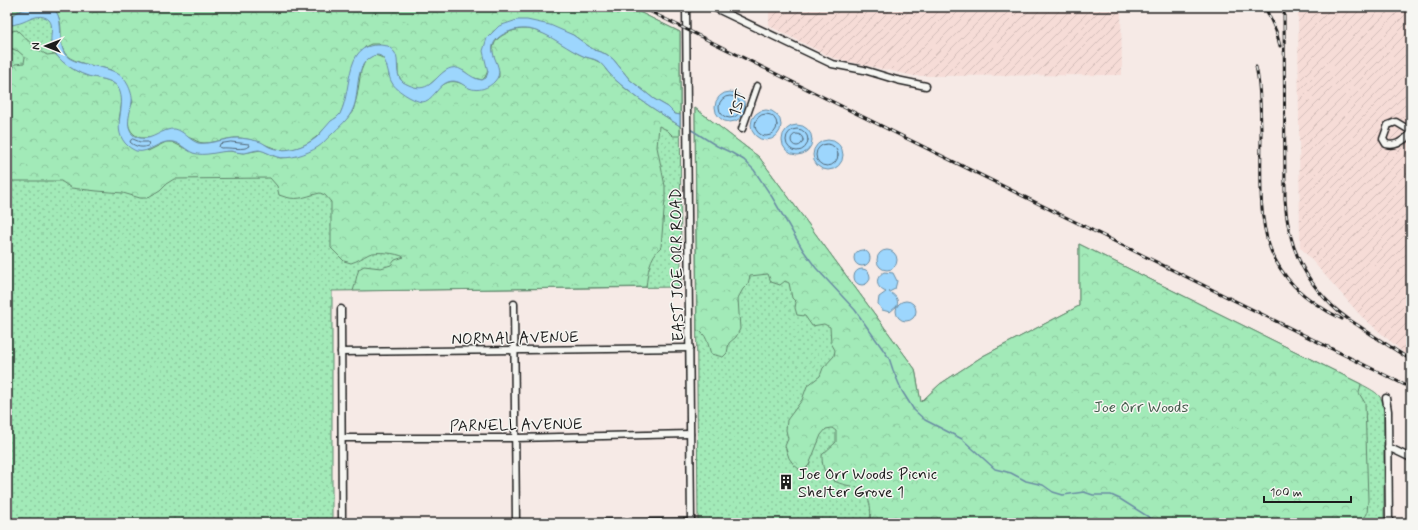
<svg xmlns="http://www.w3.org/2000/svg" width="1418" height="530" font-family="Mynerve,sans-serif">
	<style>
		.industrial { fill: url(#industrial-furrows) }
		.grass { fill: url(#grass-dots); stroke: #5f836a }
		.forest { fill: url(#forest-crowns); stroke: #5f836a }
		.water { fill: #9dd6fd; stroke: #698ca3 }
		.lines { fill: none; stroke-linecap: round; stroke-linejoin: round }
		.shore { stroke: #506676; stroke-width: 1 }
		.stream { stroke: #698ca3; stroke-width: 1.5 }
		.minor-casing { stroke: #1c1c1c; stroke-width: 9 }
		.minor { stroke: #f6f6f2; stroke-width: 6 }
		.rail-casing { stroke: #1c1c1c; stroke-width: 3 }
		.rail { stroke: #f6f6f2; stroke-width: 1.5; stroke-dasharray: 4.5; stroke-linecap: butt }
		.labels { text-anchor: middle; stroke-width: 3; stroke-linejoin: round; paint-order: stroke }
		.street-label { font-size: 16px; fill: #1c1c1c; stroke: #f6f6f2 }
		.park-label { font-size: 16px; fill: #445a4b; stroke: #f6f6f2 }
		.poi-label { font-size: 16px; fill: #1c1c1c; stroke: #f6f6f2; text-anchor: start }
	</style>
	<defs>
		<pattern id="industrial-furrows" width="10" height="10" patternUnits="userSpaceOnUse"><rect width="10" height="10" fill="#f6dcd7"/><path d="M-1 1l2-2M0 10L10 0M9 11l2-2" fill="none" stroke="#d2bcb8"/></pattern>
		<pattern id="grass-dots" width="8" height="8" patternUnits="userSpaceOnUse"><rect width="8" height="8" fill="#a2eab8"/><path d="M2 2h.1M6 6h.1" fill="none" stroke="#8bc89e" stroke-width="1.8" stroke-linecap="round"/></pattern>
		<pattern id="forest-crowns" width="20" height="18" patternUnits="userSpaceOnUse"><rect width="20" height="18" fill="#a2eab8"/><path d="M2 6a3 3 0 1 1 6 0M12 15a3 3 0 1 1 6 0" fill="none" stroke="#8bc89e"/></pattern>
	</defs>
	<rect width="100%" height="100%" fill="#f6eae6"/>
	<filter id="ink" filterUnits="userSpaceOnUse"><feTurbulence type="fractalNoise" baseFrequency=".025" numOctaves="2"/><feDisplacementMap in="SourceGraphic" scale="8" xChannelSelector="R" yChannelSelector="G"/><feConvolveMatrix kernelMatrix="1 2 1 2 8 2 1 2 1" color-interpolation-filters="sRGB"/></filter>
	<g filter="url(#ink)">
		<g class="industrial">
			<path d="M769 7H1121L1122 75 914 76 833 58 769 26Z"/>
			<path d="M1298 7H1411V359L1361 316 1300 247Z"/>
		</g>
		<g class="grass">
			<path d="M7 7H629L680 32 681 287 332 291V523H7Z"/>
			<path d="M695 108 759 157 915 369 921 402 940 384 983 356 1079 306V244L1361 384C1375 392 1383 394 1384 411V523H698Z"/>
		</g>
		<g class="forest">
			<path d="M49 7H629L680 32V115L675 114 668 107 654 99 630 80 613 59 606 54 594 50 573 35 562 31 517 20 487 38C488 49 492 74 482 80L471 77 464 71H445L427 87 420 89 412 87 402 82 398 74V65L379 44H371L365 47 340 115C326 124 318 140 302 146 283 153 279 150 261 143 255 140 247 139 240 138 228 137 216 143 204 143 198 143 196 140 190 138 183 136 150 138 141 138 124 132 127 116 133 101L111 70C98 66 82 65 70 58 52 47 71 18 49 7Z"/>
			<path d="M17 30 37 49 47 55 55 54C63 63 74 71 86 75 97 79 116 78 121 92 123 101 120 112 119 120L148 151 166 142H172L194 153 230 151 243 153 261 150 280 158 291 157 309 151 344 122 353 111 357 96 361 71 365 61 373 55 378 56 383 58 388 65 389 76 426 101C442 85 448 74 470 88L499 77C500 64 489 55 494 45 496 39 501 36 507 33 534 20 557 42 579 54 586 58 593 58 599 62 603 64 605 68 607 71 613 78 620 84 627 90 644 103 662 114 680 126V136H673L667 130 659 126 657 147 665 186V199L661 247C649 258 648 272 646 287L353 291C356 283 356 276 359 269L364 266 381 268 391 265 395 260 404 257C397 253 376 251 369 254 363 257 358 261 351 263L344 261 331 248V202L325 195 320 193C302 197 298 202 279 195L277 186 270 178 174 179 166 184 160 190 147 198H140L123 193 97 191 71 188 61 181H10L7 168V81L15 64 24 63 25 57 18 51 7 47V32Z"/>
			<path d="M695 108 759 157 915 369 921 402 940 384 983 356 1079 306V244L1361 384 1359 393 1365 403 1368 500 1367 514 1364 518 1363 523H869C873 511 870 494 858 488 854 486 850 486 846 485 828 481 822 473 822 455L836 442V431L832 428 826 429 821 435 809 465 805 469H799L794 465 789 458 785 446 788 439 786 430 787 420 802 400 807 386 820 376 823 368 834 356 835 350 831 343 830 327 824 324 812 326 805 316 797 315 795 308 796 302 792 298 789 283 785 281 780 285 771 282 768 274 750 276 748 284 743 289 738 298 740 329 736 337 729 343 727 353 723 357 711 354C708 345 707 333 697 330Z"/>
		</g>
		<g class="water">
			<path d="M37 7C41 7 46 6 49 7 69 13 53 47 69 58 87 69 117 63 128 85 130 89 133 97 132 102 130 114 122 134 140 138 153 141 162 128 175 129 184 131 189 140 198 143 208 145 226 138 237 138 244 138 254 140 261 142 265 144 268 147 272 148 286 153 305 147 317 137 322 132 326 126 331 121 334 119 338 117 340 114 354 86 342 37 388 46 390 48 393 50 395 53 400 61 394 75 403 82 406 84 411 86 414 87 432 92 437 72 451 68 462 65 469 79 482 80L486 78 488 72 483 51 487 38 499 26 517 20H527L550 25 573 35 594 50 606 54 613 59 630 80 654 99 668 107 675 114 680 115V126C662 114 642 102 625 88 619 83 613 78 608 72 605 68 602 64 598 61 593 58 586 58 581 55 555 43 533 17 502 35 478 50 509 66 495 81 489 88 478 92 469 88 461 84 457 79 448 82 438 85 432 102 422 102 413 101 394 89 391 81 387 73 387 48 371 57 354 66 360 94 353 109 349 119 339 127 332 134 327 138 323 144 318 147 307 154 289 160 277 157 271 155 265 151 259 150 255 150 250 152 245 153 240 153 236 152 231 151 219 151 205 157 193 153 186 150 180 143 173 142 160 139 150 154 136 151 134 150 130 148 128 146 110 130 126 110 120 92 116 78 98 79 88 76 79 73 70 68 63 62 57 57 52 49 51 42 50 33 56 21 44 17 35 14 25 23 16 24 14 25 9 25 7 25V16C13 16 15 13 20 11 26 8 31 8 37 7Z"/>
			<circle cx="730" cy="107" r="15"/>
			<circle cx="766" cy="125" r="15"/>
			<circle cx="797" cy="140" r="15"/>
			<circle cx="828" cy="155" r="15"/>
			<circle cx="862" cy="258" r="8"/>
			<circle cx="887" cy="260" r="10"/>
			<circle cx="862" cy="277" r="8"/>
			<path d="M884 272 893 273 897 281 895 289 889 292C895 295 899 299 897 306L890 312 882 310 878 304 879 297 886 292C876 288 874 278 884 272Z"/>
			<circle cx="906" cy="311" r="10"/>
		</g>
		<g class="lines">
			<g class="shore">
				<circle cx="730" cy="107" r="11"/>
				<circle cx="766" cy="125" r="11"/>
				<circle cx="797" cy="140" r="11"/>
				<circle cx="797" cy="140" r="6"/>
				<path d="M133 139 140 142H148L149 145C144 149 135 147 130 142L131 140Z"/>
				<path d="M231 142 249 144 250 146C244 151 229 147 221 148L219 147 220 144Z"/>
				<circle cx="827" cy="155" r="11"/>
			</g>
			<path class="stream" d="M690 129 717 146 732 153 744 160 754 170 772 197 803 250 816 268 855 310 889 358 893 370 902 391 914 410 925 420 962 439 995 469 1011 473 1026 481 1043 485 1053 492 1063 495 1084 492 1093 495H1111L1120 499 1158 523"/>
			<defs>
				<g id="minor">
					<path d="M686 7 691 523"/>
					<path d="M713 7 832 64 864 70 897 80 926 86"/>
					<path d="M742 129 757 86"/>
					<path d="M1411 131 1396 122 1388 125 1383 139 1386 144C1397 147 1403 140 1411 134"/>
					<path d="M514 304 516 523"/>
					<path d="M341 309 342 523"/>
					<path d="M341 352 690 348"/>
					<path d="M1386 398 1388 411 1389 523"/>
					<path d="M342 438H516L690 434"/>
					<path d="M1388 447 1411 458"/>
					<path d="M595 523 691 522"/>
				</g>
			</defs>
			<use href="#minor" class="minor-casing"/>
			<use href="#minor" class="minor"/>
			<defs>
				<g id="rail">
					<path d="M641 7 1411 388"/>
					<path d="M1265 7 1276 31 1280 46"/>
					<path d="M1284 7 1285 199C1287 244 1304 282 1339 312 1345 317 1352 322 1359 326 1376 338 1394 349 1411 360"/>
					<path d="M1256 67C1261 87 1260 107 1261 128 1261 216 1251 274 1342 319"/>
				</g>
			</defs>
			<use href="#rail" class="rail-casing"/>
			<use href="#rail" class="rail"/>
		</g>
	</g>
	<defs>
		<symbol id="building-bare" viewBox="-9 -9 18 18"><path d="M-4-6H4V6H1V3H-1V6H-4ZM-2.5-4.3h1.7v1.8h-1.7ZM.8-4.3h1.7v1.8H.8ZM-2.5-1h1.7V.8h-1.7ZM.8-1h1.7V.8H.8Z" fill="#1c1c1c" stroke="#f6f6f2" stroke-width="2.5" paint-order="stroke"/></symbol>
	</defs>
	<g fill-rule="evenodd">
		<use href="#building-bare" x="775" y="471" width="22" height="22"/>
	</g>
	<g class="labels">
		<g class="street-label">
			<text transform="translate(737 103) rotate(-71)" y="6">1ST</text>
			<text transform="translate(676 265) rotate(-91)" y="6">EAST JOE ORR ROAD</text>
			<text transform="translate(515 337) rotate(-1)" y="6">NORMAL AVENUE</text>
			<text transform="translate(516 424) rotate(-1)" y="6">PARNELL AVENUE</text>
		</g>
		<g class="park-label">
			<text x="1141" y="412">Joe Orr Woods</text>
		</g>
		<g class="poi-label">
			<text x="798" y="479">Joe Orr Woods Picnic<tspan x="798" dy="18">Shelter Grove 1</tspan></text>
		</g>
	</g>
	<rect width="1418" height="530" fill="none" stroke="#f6f6f2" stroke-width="24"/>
	<rect x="12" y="12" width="1394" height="506" fill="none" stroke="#1c1c1c" stroke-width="1.5" filter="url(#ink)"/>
	<g transform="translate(46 46) rotate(270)" stroke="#f6f6f2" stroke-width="3" paint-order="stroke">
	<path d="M0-3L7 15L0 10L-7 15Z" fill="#1c1c1c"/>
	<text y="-6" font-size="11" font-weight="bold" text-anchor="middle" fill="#1c1c1c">N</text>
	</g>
	<path d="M1264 496v6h87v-6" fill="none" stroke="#1c1c1c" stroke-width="2"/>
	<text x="1270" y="496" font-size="12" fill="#1c1c1c" stroke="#f6f6f2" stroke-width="3" paint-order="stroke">100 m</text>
</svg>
